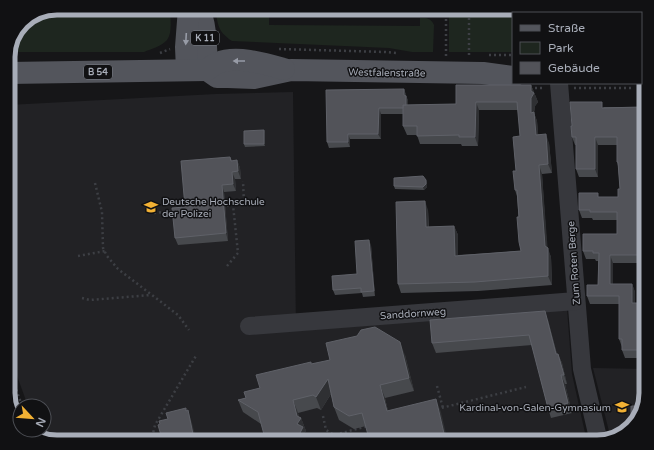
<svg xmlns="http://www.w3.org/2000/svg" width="654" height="450" font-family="'Varela Round',sans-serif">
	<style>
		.built { fill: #222225 }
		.green { fill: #1e261f }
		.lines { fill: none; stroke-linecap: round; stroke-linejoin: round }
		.path { stroke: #3d3f44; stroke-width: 2.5; stroke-dasharray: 2 3; stroke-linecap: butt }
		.minor { stroke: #37383d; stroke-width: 18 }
		.major { stroke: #53555c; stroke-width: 22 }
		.wall { fill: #47494d }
		.shaded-wall { fill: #2f3033 }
		.building { fill: #525359; stroke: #5f6168 }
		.oneway { fill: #979ba6 }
		.labels { text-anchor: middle; stroke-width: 3; stroke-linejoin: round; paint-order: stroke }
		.shield { fill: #111113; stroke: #7b7e86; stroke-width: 1 }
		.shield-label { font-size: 9px; font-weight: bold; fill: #a8adb8 }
		.street-label { font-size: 10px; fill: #a8adb8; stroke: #111113 }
		.poi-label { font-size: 10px; fill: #a8adb8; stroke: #111113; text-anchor: start }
		.rim { fill: none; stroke: #a8adb8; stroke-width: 5 }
	</style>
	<rect width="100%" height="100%" fill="#161618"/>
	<g class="built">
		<path d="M293 92 296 331 567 309 572 374 587 442H57L41 437 38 430H44V406H28L8 351V105L216 94Z"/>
		<path d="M593 368 646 369V393L638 420 619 437 611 439Z"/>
	</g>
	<g class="green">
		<path d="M57 8H170C170 17 173 32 167 40 162 46 151 49 144 52H9L23 22Z"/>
		<path d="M215 8H269V25L420 26V18C427 18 431 18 434 25L433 52H412L389 48 232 41C217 31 218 24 215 8Z"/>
		<rect x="449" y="8" width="64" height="44"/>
	</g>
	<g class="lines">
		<g class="path">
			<path d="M382 8V13"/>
			<path d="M279 49 385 52 396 53"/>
			<path d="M160 53 170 49"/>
			<path d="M469 55V8"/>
			<path d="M489 55H513"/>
			<path d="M446 56V8"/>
			<path d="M530 88H545"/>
			<path d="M574 88H633"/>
			<path d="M95 183 102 212 103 248 107 256 118 269 178 315 189 330"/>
			<path d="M222 206 244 204 243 181"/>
			<path d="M154 213 175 211"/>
			<path d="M78 256 105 251"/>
			<path d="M227 266 238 253 233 205"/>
			<path d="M82 298 90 300 151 295"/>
			<path d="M8 366 22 406"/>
			<path d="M437 386 443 408"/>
			<path d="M437 409 526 387"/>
			<path d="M323 416 326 430 334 435 368 426"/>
			<path d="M32 430 34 435"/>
			<path d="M151 442 155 425 197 354"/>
			<path d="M331 442 334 435"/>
		</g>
		<g class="minor">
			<path d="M559 83 582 369 599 442"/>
			<path d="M249 326 576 301"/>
		</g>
		<g class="major">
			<path d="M198 8C207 23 206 53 207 70"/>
			<path d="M187 70 186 47 189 8"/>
			<path d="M207 70 217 77H228L254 78 291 70 483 73 513 77"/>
			<path d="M641 72H646"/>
			<path d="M8 73 207 70C211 67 214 64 218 63 236 55 266 64 284 69"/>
		</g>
	</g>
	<g class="wall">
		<path d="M531 85 538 102 535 106 534 113 537 121 538 134 549 143 552 173 542 174 547 248 551 257 552 285 478 291 401 293 398 284 428 210 429 227 454 226 458 235V255L521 251 517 196 515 190 520 136 518 110H479L478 146H462L461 144H420L417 135H407L403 126V114H381V139H350V147L329 148 327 142 404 89 408 101V105L456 104Z"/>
		<path d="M604 107H641L644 115V127H642L644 197V209H642L643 263H613V284H632L635 292V303L644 311V338L646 343V358H625L622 350V347L619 339V304H590L587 296 598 285V261H596L595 259H586L583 251 617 234V220H593L592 218H582L579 210 600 197H618L620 189 618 166 617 162V145H598V177H579L576 169V145H575L572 137Z"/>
		<path d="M264 130 265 133V146L245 147 244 144Z"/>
		<path d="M230 157 232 161 237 160 240 168 241 179H235L236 191 224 192 228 241 178 245 175 238 185 207Z"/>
		<path d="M427 182V187L424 190 395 189 394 186Z"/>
		<path d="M371 245 375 296 363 297 362 293 335 295 333 290 357 274Z"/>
		<path d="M548 320 557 354H558L562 363 567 384H565L572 413 551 418 548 408 532 345 436 353 432 343Z"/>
		<path d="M405 355 414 391 385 398 388 411 441 412 366 426 354 429 339 420 334 407 331 394 321 410 317 408 298 413 299 417 301 418 306 431 305 432 261 424 243 412 238 400 246 398 260 388 311 364Z"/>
	</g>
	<g class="shaded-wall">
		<path d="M531 85 538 102 535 106 534 113 537 121 539 143 536 135 531 113Z"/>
		<path d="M404 89 408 101V113L406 108 404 95Z"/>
		<path d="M476 102 479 110 478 146 475 137Z"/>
		<path d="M641 107 644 115V127L641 119Z"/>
		<path d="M379 108 381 114V139L378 134Z"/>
		<path d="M639 119 642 127 644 209 641 201Z"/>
		<path d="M264 130 265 133V146L264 144Z"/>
		<path d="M348 134 350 139V147L348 142Z"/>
		<path d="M546 134 549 143 552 173 548 164Z"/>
		<path d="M595 137 598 145V177L595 169Z"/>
		<path d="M237 160 240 168 241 179 238 171Z"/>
		<path d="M539 165 542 174 548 253V248L551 257 552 285 548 276 545 246Z"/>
		<path d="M232 172 235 179 236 191 233 184Z"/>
		<path d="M426 180 427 182V187L424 190 423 187Z"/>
		<path d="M222 185 224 192 228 241 226 233Z"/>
		<path d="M425 201 428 210 429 236 426 227Z"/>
		<path d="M640 201 642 209 643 263 640 255Z"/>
		<path d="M454 226 458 235V265L455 256Z"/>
		<path d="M369 240 371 245 375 296 374 291Z"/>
		<path d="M610 255 613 263V293L610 284Z"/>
		<path d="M632 284 635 292V311L632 303Z"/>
		<path d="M641 303 644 311V343V338L646 343V356L644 350 641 338Z"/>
		<path d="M545 311 548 320 559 364 556 354Z"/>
		<path d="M400 342 405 355 414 391 409 378Z"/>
		<path d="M558 354 562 363 567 384 564 375Z"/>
		<path d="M561 375 565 384 572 413 568 403Z"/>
		<path d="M328 379 332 392 321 410 316 397Z"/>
		<path d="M380 385 385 398 391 424 387 411Z"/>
		<path d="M436 399 441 412 448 442H446Z"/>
		<path d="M293 400 298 413 300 420 301 418 306 431 305 432 308 440 300 433 297 424V416Z"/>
		<path d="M186 408 190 419 188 410 192 423 197 442H195L194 439Z"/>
	</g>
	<g class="building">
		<path d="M574 8H597L613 13H574Z"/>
		<path d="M456 85H531V91L534 93 531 98V113L534 112 536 135 546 134 548 164 539 165 545 246 548 248V276L475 282 398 284 396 202 425 201 426 227 454 226 455 256 521 251 519 242 517 217H519L517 190H515L513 171H516L513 137 520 136 517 102H476L475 137H459V135L417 136V126H403V105L456 104Z"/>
		<path d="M404 89V95L406 96V105H403V108H379L378 134H348V142H327L326 90Z"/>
		<path d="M570 102H602V108L641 107V119H639L641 189V201H640V255H610V284H632V303H641V338H644V350H622V339H619V296H587V285H598L599 253H593V251H583V234H617V212H590V210H579V193H598V197H618V189H620L618 162H617V137H595V169H576V137H572L571 126H572Z"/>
		<path d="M264 130V144H244V131Z"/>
		<path d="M230 157 231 161 237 160 238 171 232 172 233 184 222 185 226 233 175 238 172 208 185 207 181 161Z"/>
		<path d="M423 176 426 180V184L423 187 394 186V178Z"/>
		<path d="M369 240 374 291 361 292V288L333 290 332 276 357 274 355 241Z"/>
		<path d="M545 311 556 354H558L564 375H561L568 403 548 408 529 335 432 343 430 320Z"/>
		<path d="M375 327 400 342 409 378 380 385 387 411 436 399 446 442H370L362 413 349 416 334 407 328 379 316 397 313 395 293 400 297 416 301 418 297 424 303 427 300 433 314 442H266L258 412 238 400 246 398 244 392 260 388 256 375 311 362V364L330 360 326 343 357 336 361 330Z"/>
		<path d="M631 406H642L638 420 631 427Z"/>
		<path d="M186 408V411L188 410 194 439H196V442H163L158 425 160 424 159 421 168 419 166 413Z"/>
	</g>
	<defs><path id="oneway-solid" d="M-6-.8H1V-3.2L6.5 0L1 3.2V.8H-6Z"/></defs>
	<g class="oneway">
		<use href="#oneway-solid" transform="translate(186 39) rotate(93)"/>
		<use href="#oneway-solid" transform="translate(239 61) rotate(-180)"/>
	</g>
	<defs>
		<symbol id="university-bare" viewBox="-9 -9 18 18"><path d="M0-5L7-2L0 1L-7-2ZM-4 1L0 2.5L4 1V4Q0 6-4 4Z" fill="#f2b134" stroke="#111113" stroke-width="2.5" paint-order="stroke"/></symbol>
		<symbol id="school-bare" viewBox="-9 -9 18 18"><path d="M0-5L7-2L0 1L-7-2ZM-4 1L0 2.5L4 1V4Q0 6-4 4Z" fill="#f2b134" stroke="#111113" stroke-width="2.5" paint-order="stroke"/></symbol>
	</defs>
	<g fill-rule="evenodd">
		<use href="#university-bare" x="141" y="197" width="20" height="20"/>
		<use href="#school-bare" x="612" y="397" width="20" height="20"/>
	</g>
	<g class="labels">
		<g class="shield">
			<rect x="191" y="31" width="28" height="14" rx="3"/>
			<rect x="84" y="65" width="28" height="14" rx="3"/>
		</g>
		<g class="shield-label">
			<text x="205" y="41">K 11</text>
			<text x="98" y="75">B 54</text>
		</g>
		<g class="street-label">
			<text transform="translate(387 72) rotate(1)" y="4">Westfalenstraße</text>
			<text transform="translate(573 263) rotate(-94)" y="4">Zum Roten Berge</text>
			<text transform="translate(413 313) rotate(-4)" y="4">Sanddornweg</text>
		</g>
		<g class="poi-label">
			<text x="162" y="205">Deutsche Hochschule<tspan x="162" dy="12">der Polizei</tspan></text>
			<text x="611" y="411" text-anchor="end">Kardinal-von-Galen-Gymnasium</text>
		</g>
	</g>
	<path d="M0 0H654V450H0ZM57 15H597A42 42 0 0 1 639 57V393A42 42 0 0 1 597 435H57A42 42 0 0 1 15 393V57A42 42 0 0 1 57 15Z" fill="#111113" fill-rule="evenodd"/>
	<path class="rim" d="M57 15H597A42 42 0 0 1 639 57V393A42 42 0 0 1 597 435H57A42 42 0 0 1 15 393V57A42 42 0 0 1 57 15Z"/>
	<rect x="512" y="12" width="130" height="72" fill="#111113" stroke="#4d4f55"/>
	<rect x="520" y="25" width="20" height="6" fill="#53555c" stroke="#4d4f55"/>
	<text x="548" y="32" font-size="12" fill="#a8adb8">Straße</text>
	<rect x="520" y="42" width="20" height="12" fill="#1e261f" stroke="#4d4f55"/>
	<text x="548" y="52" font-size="12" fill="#a8adb8">Park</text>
	<rect x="520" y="62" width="20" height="12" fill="#525359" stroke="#4d4f55"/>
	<text x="548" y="72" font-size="12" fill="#a8adb8">Gebäude</text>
	<g transform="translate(32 418) rotate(116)"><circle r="19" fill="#111113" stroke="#4d4f55"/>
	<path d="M0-3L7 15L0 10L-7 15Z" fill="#f2b134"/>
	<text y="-6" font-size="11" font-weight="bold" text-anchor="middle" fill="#a8adb8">N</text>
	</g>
</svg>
